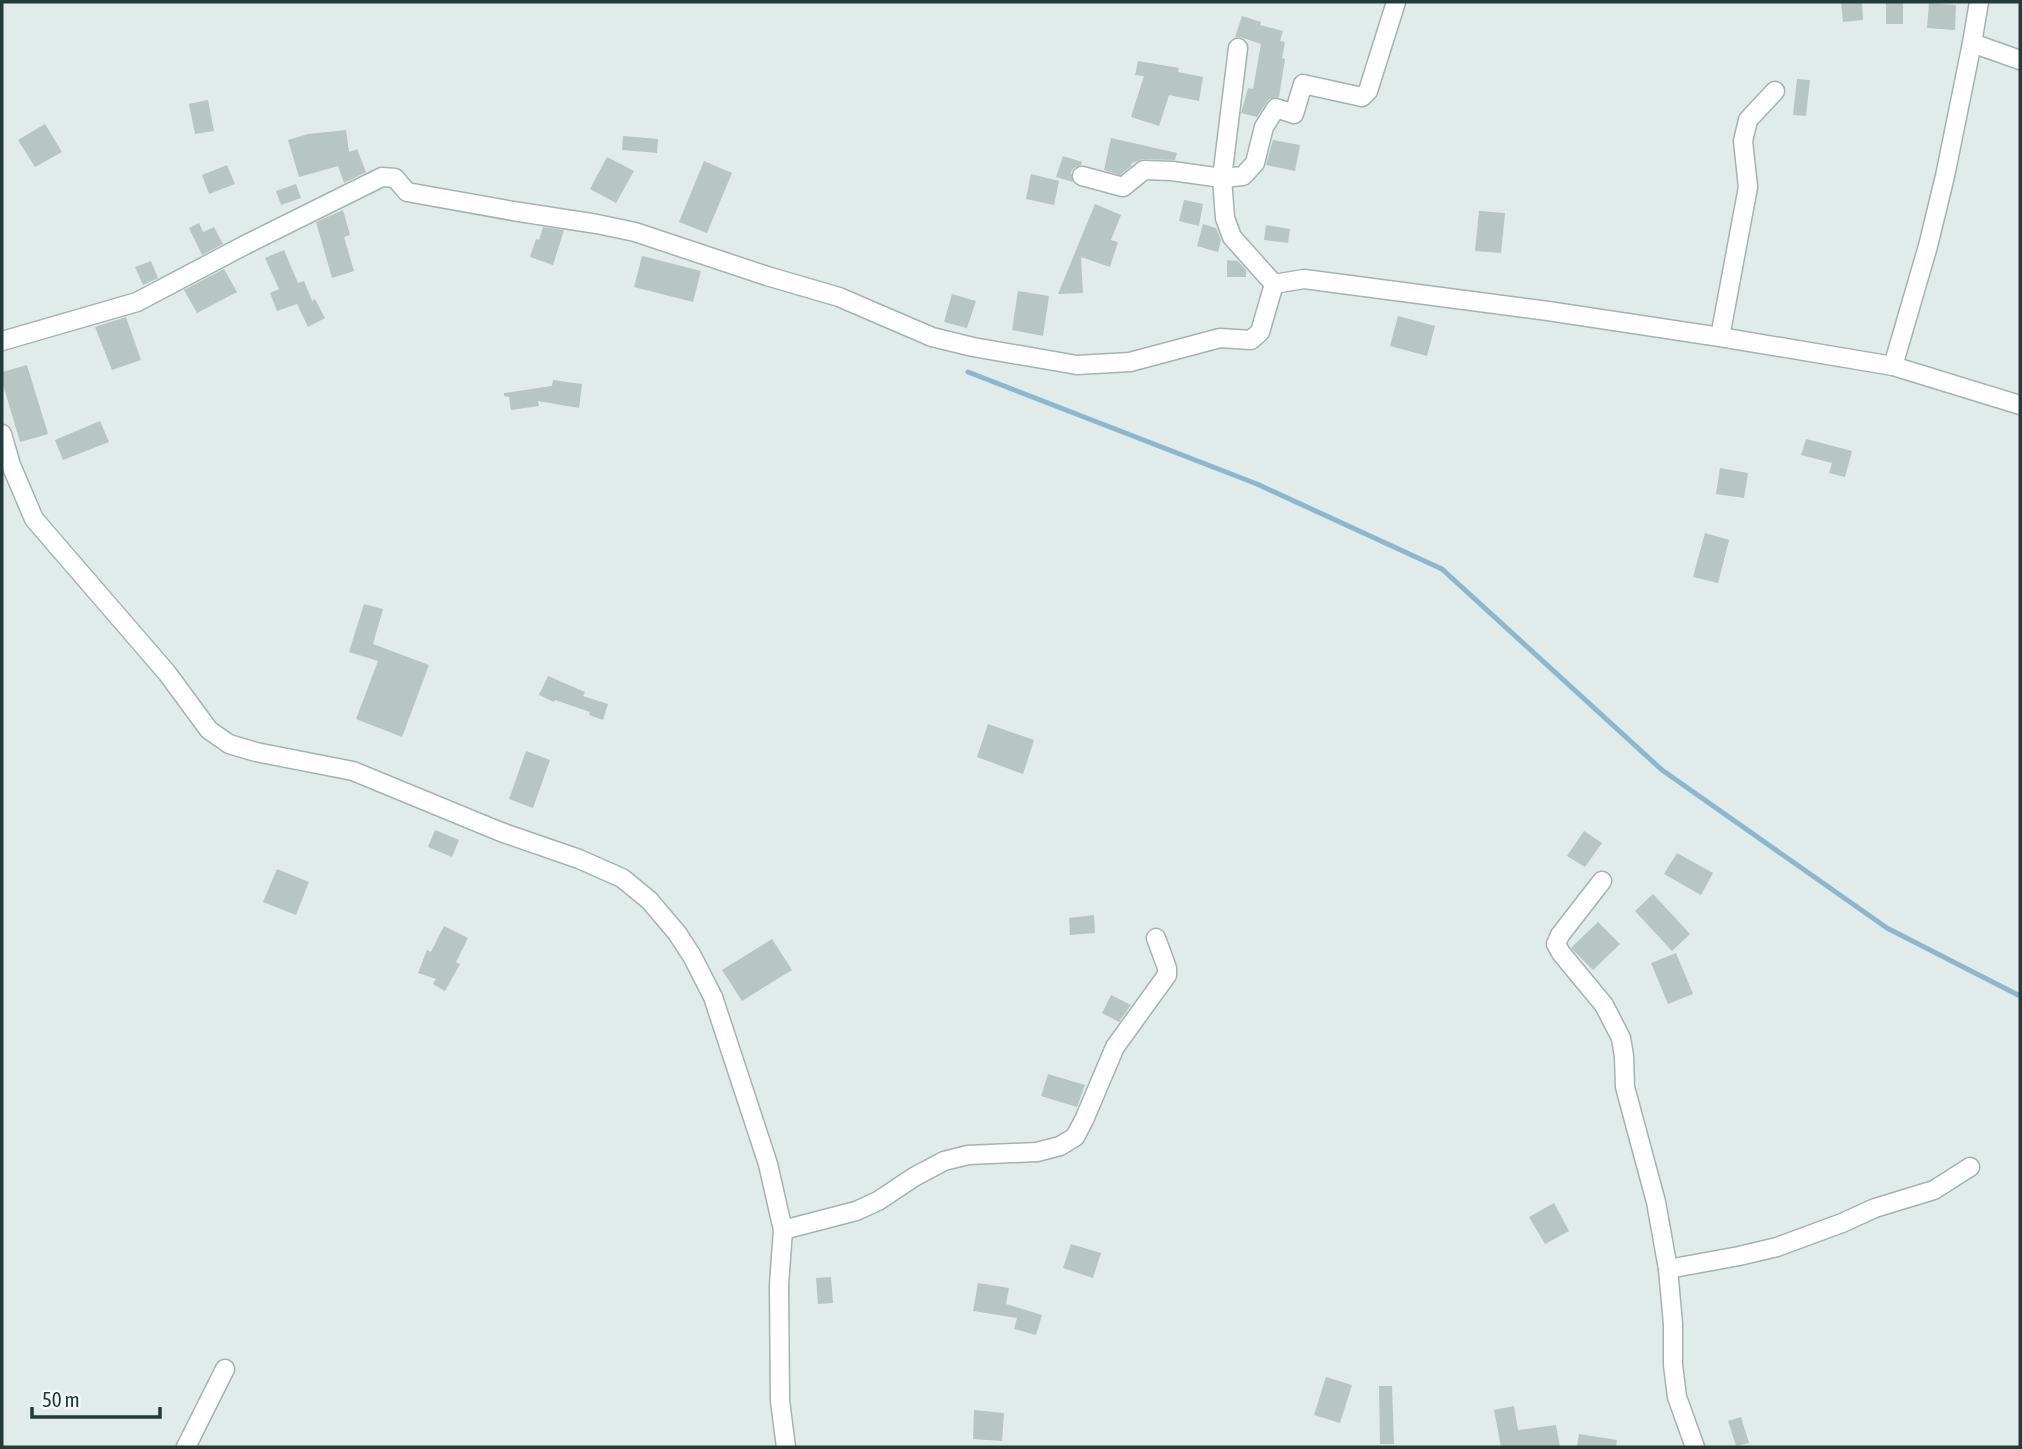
<svg xmlns="http://www.w3.org/2000/svg" width="2022" height="1449" font-family="'Asap Condensed',sans-serif">
	<style>
		.lines { fill: none; stroke-linecap: round; stroke-linejoin: round }
		.stream { stroke: #8cb7ce; stroke-width: 5 }
		.building { fill: #b7c6c2 }
		.minor-casing { stroke: #a4b3b1; stroke-width: 21 }
		.minor { stroke: #fff; stroke-width: 18 }
	</style>
	<rect width="100%" height="100%" fill="#e1ebe9"/>
	<g class="lines">
		<path class="stream" d="M968 372 1257 484 1442 569 1662 770 1887 928 2020 996"/>
	</g>
	<g class="building">
		<path d="M1841 2H1862L1863 20 1843 22Z"/>
		<rect x="1886" y="2" width="17" height="22"/>
		<path d="M1929 3 1956 5 1955 30 1927 28Z"/>
		<path d="M1242 16 1261 22 1260 25 1283 31 1280 41 1285 42 1282 58 1285 59 1279 97 1269 99 1257 117 1241 113 1248 88 1253 89 1261 44 1240 37H1235Z"/>
		<path d="M1138 61 1179 68 1178 72 1203 77 1199 101 1169 95 1159 126 1131 117 1144 76 1135 75Z"/>
		<path d="M1797 79 1810 80 1806 116 1793 115Z"/>
		<path d="M208 100 214 131 195 134 189 104Z"/>
		<path d="M45 124 62 152 35 167 18 140Z"/>
		<path d="M346 130 349 152 357 149 366 172 344 183 338 166 299 177 288 140 308 134Z"/>
		<path d="M623 136 658 139 657 153 622 150Z"/>
		<path d="M1111 138 1177 153 1175 160 1143 159 1132 163 1131 166 1120 175 1104 170Z"/>
		<path d="M1273 140 1300 145 1295 171 1266 165Z"/>
		<path d="M1063 156 1082 162 1081 165 1074 168 1071 172 1073 182 1056 177Z"/>
		<path d="M607 157 634 171 616 203 590 189Z"/>
		<path d="M704 161 732 173 707 233 679 222Z"/>
		<path d="M227 165 235 184 209 194 202 175Z"/>
		<path d="M1031 174 1059 181 1054 205 1026 199Z"/>
		<path d="M296 184 301 198 281 205 276 191Z"/>
		<path d="M1184 200 1203 204 1199 226 1179 221Z"/>
		<path d="M1095 204 1121 215 1111 240 1118 242 1110 267 1081 257 1083 293 1058 294Z"/>
		<path d="M343 210 350 235 344 237 354 271 332 278 316 222Z"/>
		<path d="M1479 211 1505 213 1501 253 1475 251Z"/>
		<path d="M199 223 203 232 214 227 223 244 202 255 189 228Z"/>
		<path d="M1203 224 1216 228 1221 240 1218 252 1197 246Z"/>
		<path d="M1266 225 1290 229 1288 243 1264 240Z"/>
		<path d="M543 227 564 230 553 265 530 257 536 239 539 240Z"/>
		<path d="M284 250 298 283 304 281 312 301 315 299 325 318 308 327 297 304 277 311 270 293 279 289 265 258Z"/>
		<path d="M642 256 701 271 693 302 634 287Z"/>
		<path d="M1227 260 1238 261 1246 270V277H1227Z"/>
		<path d="M151 261 158 278 143 285 135 267Z"/>
		<path d="M224 269 237 292 197 313 184 290Z"/>
		<path d="M1018 291 1049 296 1043 336 1012 330Z"/>
		<path d="M952 294 976 301 967 328 944 322Z"/>
		<path d="M1398 316 1435 326 1427 356 1390 346Z"/>
		<path d="M126 317 141 360 112 370 95 327Z"/>
		<path d="M27 365 48 434 20 442 2 381V372Z"/>
		<path d="M553 380 582 384 579 408 538 401 539 406 511 410 509 397 504 396V393L552 386Z"/>
		<path d="M100 421 109 442 63 460 55 440Z"/>
		<path d="M1806 439 1852 451 1845 477 1829 473 1832 463 1801 455Z"/>
		<path d="M1720 468 1748 473 1744 498 1716 494Z"/>
		<path d="M1705 533 1729 540 1718 583 1693 577Z"/>
		<path d="M364 604 383 609 373 644 429 665 402 737 356 719 378 661 349 652Z"/>
		<path d="M548 676 585 692 583 696 608 704 603 720 589 715 590 712 555 700 554 702 539 695Z"/>
		<path d="M988 724 1034 740 1023 774 977 757Z"/>
		<path d="M526 751 550 760 533 808 509 799Z"/>
		<path d="M435 830 459 840 452 857 428 847Z"/>
		<path d="M1584 831 1602 843 1585 867 1567 856Z"/>
		<path d="M1677 853 1713 873 1701 895 1664 874Z"/>
		<path d="M277 869 309 882 296 915 263 902Z"/>
		<path d="M1653 894 1690 934 1672 951 1635 911Z"/>
		<path d="M1094 915 1095 933 1070 935 1069 918Z"/>
		<path d="M1598 922 1620 944 1593 970 1571 948Z"/>
		<path d="M444 926 468 938 456 962 460 964 445 991 433 984 436 979 418 973 427 950 431 952Z"/>
		<path d="M772 939 792 970 742 1001 722 970Z"/>
		<path d="M1676 953 1693 994 1668 1004 1651 963Z"/>
		<path d="M1111 995 1131 1005 1119 1022 1102 1013Z"/>
		<path d="M1048 1074 1085 1085 1077 1107 1041 1096Z"/>
		<path d="M1554 1203 1569 1231 1545 1244 1529 1217Z"/>
		<path d="M1071 1244 1101 1253 1093 1278 1063 1268Z"/>
		<path d="M831 1277 833 1303 818 1304 816 1278Z"/>
		<path d="M978 1283 1009 1288 1006 1304 1042 1315 1036 1335 1014 1329 1017 1318 973 1311Z"/>
		<path d="M1326 1377 1352 1385 1340 1423 1314 1415Z"/>
		<path d="M1379 1386H1392L1394 1444H1380Z"/>
		<path d="M1514 1406 1518 1430 1556 1425 1560 1447H1501L1494 1410Z"/>
		<path d="M974 1410 1004 1413 1002 1441 973 1439Z"/>
		<path d="M1741 1417 1749 1443 1736 1446 1728 1421Z"/>
		<path d="M1579 1434 1617 1440 1616 1447H1577Z"/>
	</g>
	<g class="lines">
		<defs>
			<g id="minor">
				<path d="M1972 43 1979 2"/>
				<path d="M1238 48 1222 178 1225 218 1232 237 1274 284"/>
				<path d="M1082 176 1123 187 1144 170 1172 171 1222 178 1243 176 1255 163 1264 127 1276 108 1294 114 1303 84 1362 97 1368 91 1396 2"/>
				<path d="M1274 284 1304 279 1548 311 1720 337 1893 366 2020 405"/>
				<path d="M1720 337 1748 187 1743 141 1748 120 1775 91"/>
				<path d="M2 341 137 302 245 245 382 177 395 178 407 192 513 211 597 224 635 232 767 276 839 297 932 337 973 347 1077 365 1130 362 1220 338 1251 340 1260 332 1274 284"/>
				<path d="M1893 366 1928 246 1945 176 1972 43 2020 60"/>
				<path d="M2 434 11 465 34 519 167 673 209 730 229 744 256 752 353 771 501 832 579 859 622 878 649 900 677 933 692 956 713 997 768 1164 783 1230 779 1285 780 1401 786 1447"/>
				<path d="M1602 881 1560 935 1556 944 1561 953 1604 1005 1621 1038 1624 1056 1625 1087 1656 1202 1668 1269 1673 1324V1365L1677 1397 1695 1447"/>
				<path d="M783 1230 856 1211 878 1201 914 1177 944 1161 968 1155 1037 1152 1060 1146 1075 1137 1084 1120 1115 1047 1167 975V968L1156 938"/>
				<path d="M1668 1269 1739 1256 1777 1247 1842 1223 1875 1208 1934 1190 1970 1167"/>
				<path d="M186 1447 225 1369"/>
			</g>
		</defs>
		<use href="#minor" class="minor-casing"/>
		<use href="#minor" class="minor"/>
	</g>
	<rect width="2022" height="1449" fill="none" stroke="#223b39" stroke-width="7"/>
	<path d="M32 1407v10h128v-10" fill="none" stroke="#223b39" stroke-width="3.5"/>
	<text x="42" y="1407" font-size="21" fill="#223b39" stroke="#f2f8f6" stroke-width="5" paint-order="stroke">50 m</text>
</svg>
